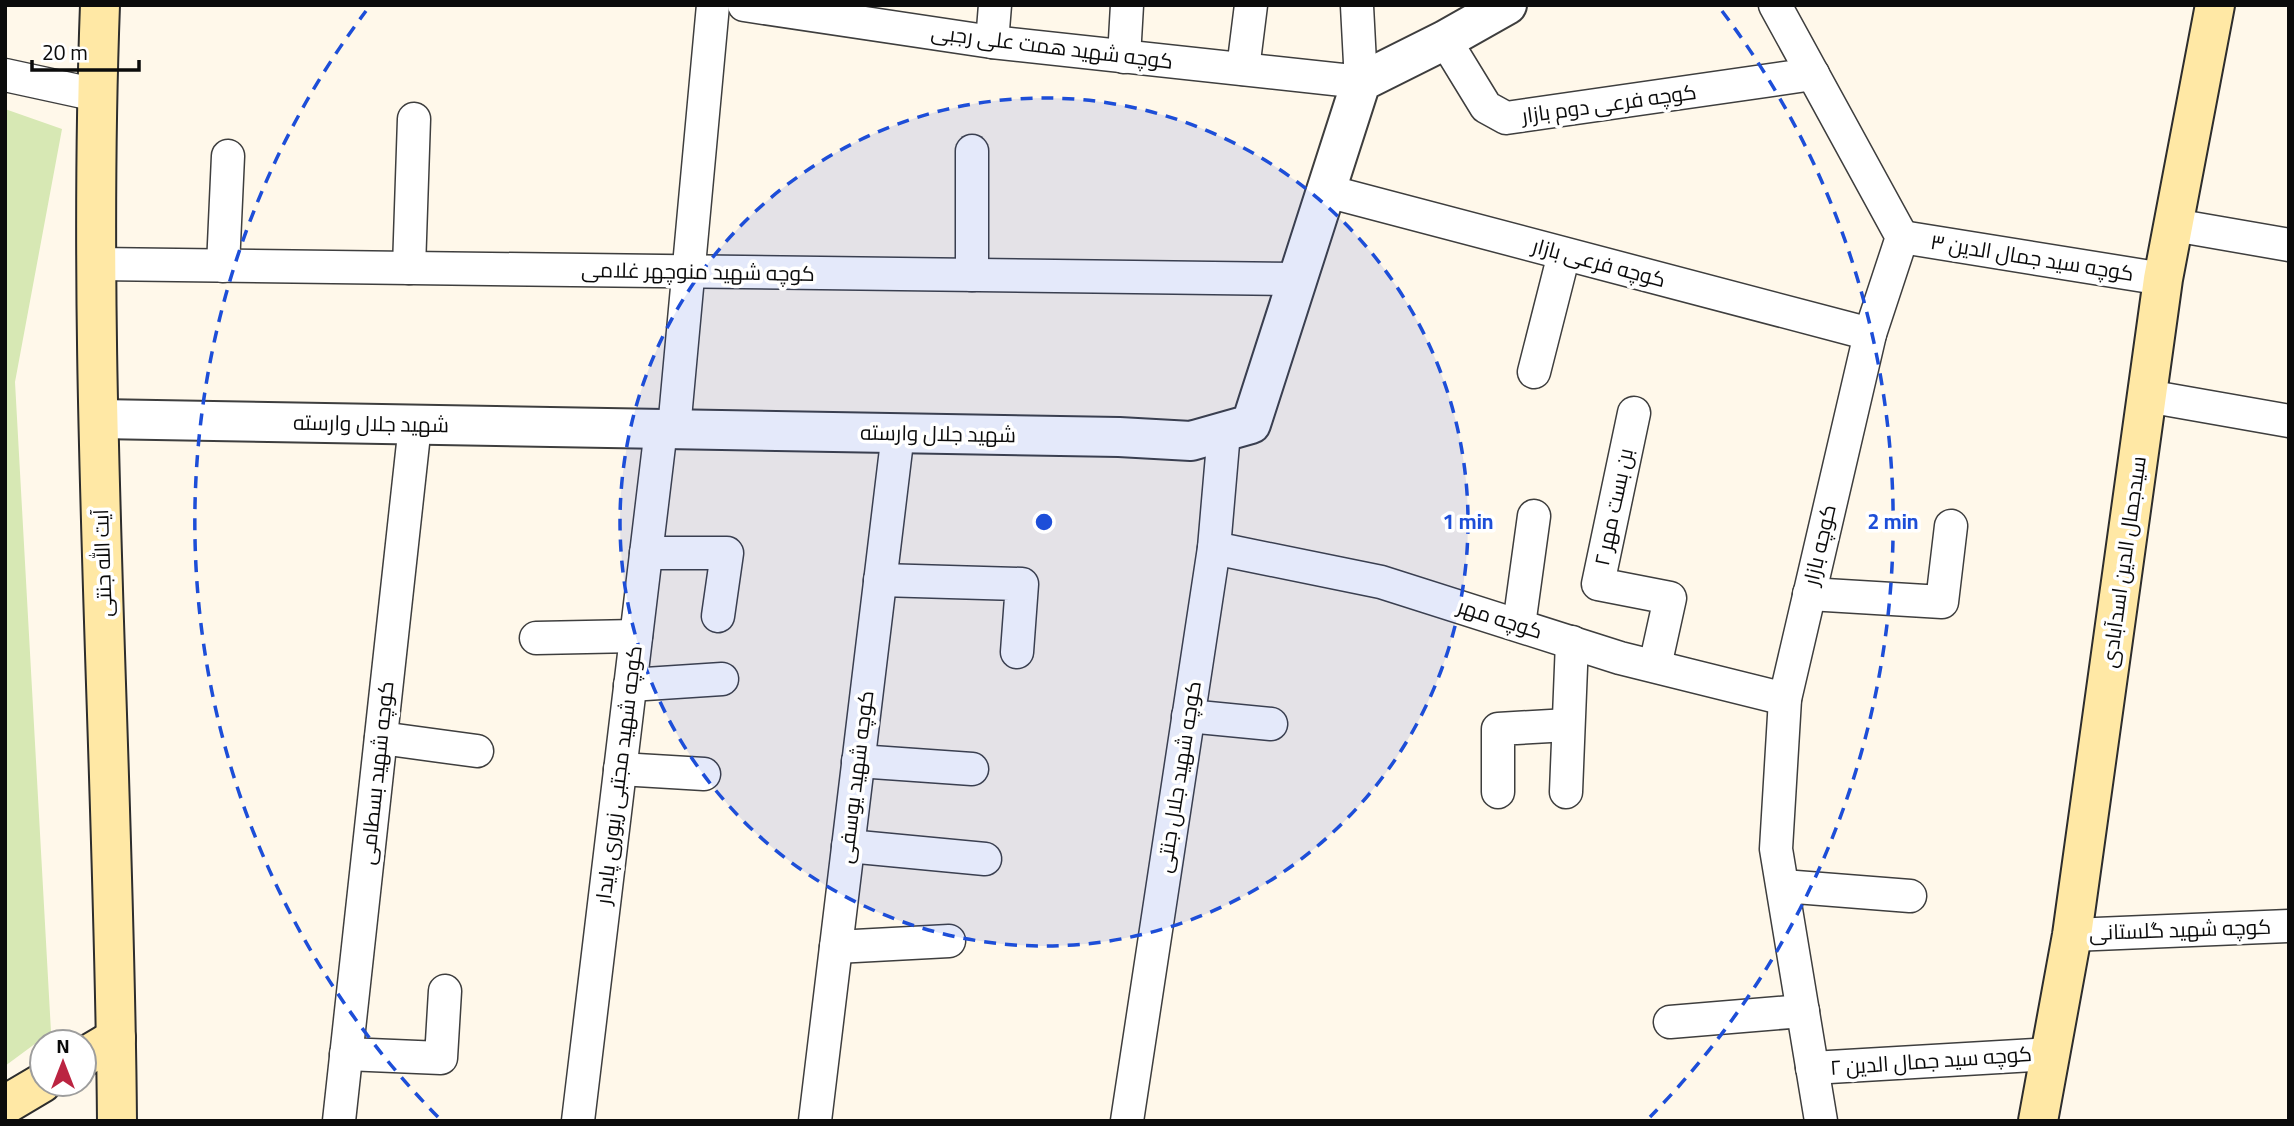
<svg xmlns="http://www.w3.org/2000/svg" width="2294" height="1126" font-family="Georgia,Cairo,serif">
	<style>
		.green { fill: #d7e8b4 }
		.lines { fill: none; stroke-linecap: round; stroke-linejoin: round }
		.minor-casing { stroke: #3e3e3e; stroke-width: 35 }
		.tertiary-casing { stroke: #3e3e3e; stroke-width: 42 }
		.secondary-casing { stroke: #2d2d2d; stroke-width: 42 }
		.minor { stroke: #fff; stroke-width: 32 }
		.tertiary { stroke: #fff; stroke-width: 38 }
		.secondary { stroke: #ffe8a5; stroke-width: 38 }
		.ring { fill: none; stroke: #1d4ed8; stroke-width: 3.5; stroke-dasharray: 12 9 }
		.labels { text-anchor: middle; stroke-width: 7; stroke-linejoin: round; paint-order: stroke }
		.street-label { font-size: 21px; fill: #0b0b0b; stroke: #fff }
		.centre { fill: #1d4ed8; stroke: #fff; stroke-width: 3.5 }
		.ring-label { font-size: 21px; text-anchor: middle; font-weight: bold; fill: #1d4ed8; stroke: #fff; stroke-width: 7; stroke-linejoin: round; paint-order: stroke }
	</style>
	<rect width="100%" height="100%" fill="#fff8ea"/>
	<path class="green" d="M5 109 62 129 15 382 51 1032 5 1066Z"/>
	<g class="lines">
		<defs>
			<g id="minor">
				<path d="M744 5 992 42 1361 82 1357 6"/>
				<path d="M1775 5 1902 237 1870 334 1785 699 1776 849 1821 1121"/>
				<path d="M1445 40 1486 107 1506 118 1813 74"/>
				<path d="M992 42 995 5"/>
				<path d="M1124 57 1127 5"/>
				<path d="M1243 69 1251 5"/>
				<path d="M5 75 97 95"/>
				<path d="M972 151V275"/>
				<path d="M1327 191 1870 334"/>
				<path d="M2174 225 2289 245"/>
				<path d="M1902 237 2163 279"/>
				<path d="M98 264 1298 279"/>
				<path d="M223 266 228 156"/>
				<path d="M409 268 414 119"/>
				<path d="M1534 372 1564 254"/>
				<path d="M2147 396 2289 421"/>
				<path d="M1634 413 1598 584 1670 598 1655 666"/>
				<path d="M674 429 713 5"/>
				<path d="M1214 548 1381 582 1620 658 1785 699"/>
				<path d="M646 553H727L718 616"/>
				<path d="M880 580 1022 584 1017 652"/>
				<path d="M1809 594 1942 602 1951 526"/>
				<path d="M1519 625 1534 516"/>
				<path d="M536 638 636 636"/>
				<path d="M630 685 722 679"/>
				<path d="M1188 716 1271 724"/>
				<path d="M381 738 477 751"/>
				<path d="M858 761 972 769"/>
				<path d="M620 769 704 774"/>
				<path d="M1498 792V729L1568 725"/>
				<path d="M1566 792 1572 642"/>
				<path d="M848 846 985 859"/>
				<path d="M1783 886 1910 896"/>
				<path d="M2072 935 2289 926"/>
				<path d="M836 947 949 941"/>
				<path d="M1670 1022 1803 1011"/>
				<path d="M346 1054 441 1058 445 991"/>
				<path d="M1812 1068 2051 1054"/>
				<path d="M339 1121 415 425"/>
				<path d="M578 1121 661 429"/>
				<path d="M815 1121 898 433"/>
				<path d="M1127 1121 1214 548 1224 432"/>
			</g>
			<path id="tertiary" d="M99 419 1119 437 1191 441 1251 424 1361 82 1445 40 1507 5"/>
			<g id="secondary">
				<path d="M100 5C86 377 114 749 117 1121"/>
				<path d="M84 1057 116 1038"/>
				<path d="M5 1105 42 1083"/>
				<path d="M2038 1121 2072 935 2163 279 2215 5"/>
			</g>
		</defs>
		<use href="#minor" class="minor-casing"/>
		<use href="#tertiary" class="tertiary-casing"/>
		<use href="#secondary" class="secondary-casing"/>
		<use href="#minor" class="minor"/>
		<use href="#tertiary" class="tertiary"/>
		<use href="#secondary" class="secondary"/>
	</g>
	<circle cx="1044" cy="522" r="424" fill="#1d4ed8" fill-opacity=".12"/>
	<g class="ring">
		<circle cx="1044" cy="522" r="424"/>
		<path d="M438 1117A849 849 0 0 1 366 11M1722 11A849 849 0 0 1 1650 1117"/>
	</g>
	<g class="labels">
		<g class="street-label">
			<text transform="translate(1052 47) rotate(7)" y="7">کوچه شهید همت علی رجبی</text>
			<text transform="translate(1609 104) rotate(-8)" y="7">کوچه فرعی دوم بازار</text>
			<text transform="translate(2032 258) rotate(9)" y="7">کوچه سید جمال الدین ۳</text>
			<text transform="translate(1599 263) rotate(15)" y="7">کوچه فرعی بازار</text>
			<text transform="translate(698 272) rotate(1)" y="7">کوچه شهید منوچهر غلامی</text>
			<text transform="translate(371 424) rotate(1)" y="7">شهید جلال وارسته</text>
			<text transform="translate(938 434) rotate(1)" y="7">شهید جلال وارسته</text>
			<text transform="translate(1614 507) rotate(-78)" y="7">بن بست مهر ۲</text>
			<text transform="translate(1820 545) rotate(-77)" y="7">کوچه بازار</text>
			<text transform="translate(2124 562) rotate(-82)" y="7">سیدجمال الدین اسدآبادی</text>
			<text transform="translate(103 563) rotate(-92)" y="7">آیت الله جنتی</text>
			<text transform="translate(1500 619) rotate(18)" y="7">کوچه مهر</text>
			<text transform="translate(377 773) rotate(-84)" y="7">کوچه شهید بسطامی</text>
			<text transform="translate(619 775) rotate(-83)" y="7">کوچه شهید مجتبی زیوری پایدار</text>
			<text transform="translate(856 777) rotate(-83)" y="7">کوچه شهید یوسفی</text>
			<text transform="translate(1179 777) rotate(-81)" y="7">کوچه شهید جلال جنتی</text>
			<text transform="translate(2180 930) rotate(-2)" y="7">کوچه شهید گلستانی</text>
			<text transform="translate(1931 1061) rotate(-4)" y="7">کوچه سید جمال الدین ۲</text>
		</g>
	</g>
	<circle cx="1044" cy="522" r="10" class="centre"/>
	<g class="ring-label">
		<text x="1468" y="529">1 min</text>
		<text x="1893" y="529">2 min</text>
	</g>
	<rect width="2294" height="1126" fill="none" stroke="#0b0b0b" stroke-width="14"/>
	<g transform="translate(63 1063)"><circle r="33" fill="#ffffff" stroke="#9d9d9d" stroke-width="2"/>
	<path d="M0-5L12 26L0 18L-12 26Z" fill="#bb2441"/>
	<text y="-10" font-size="19" font-weight="bold" text-anchor="middle" fill="#0b0b0b">N</text>
	</g>
	<path d="M32 60v10h107v-10" fill="none" stroke="#0b0b0b" stroke-width="3.5"/>
	<text x="42" y="60" font-size="21" fill="#0b0b0b" stroke="#ffffff" stroke-width="5" paint-order="stroke">20 m</text>
</svg>
